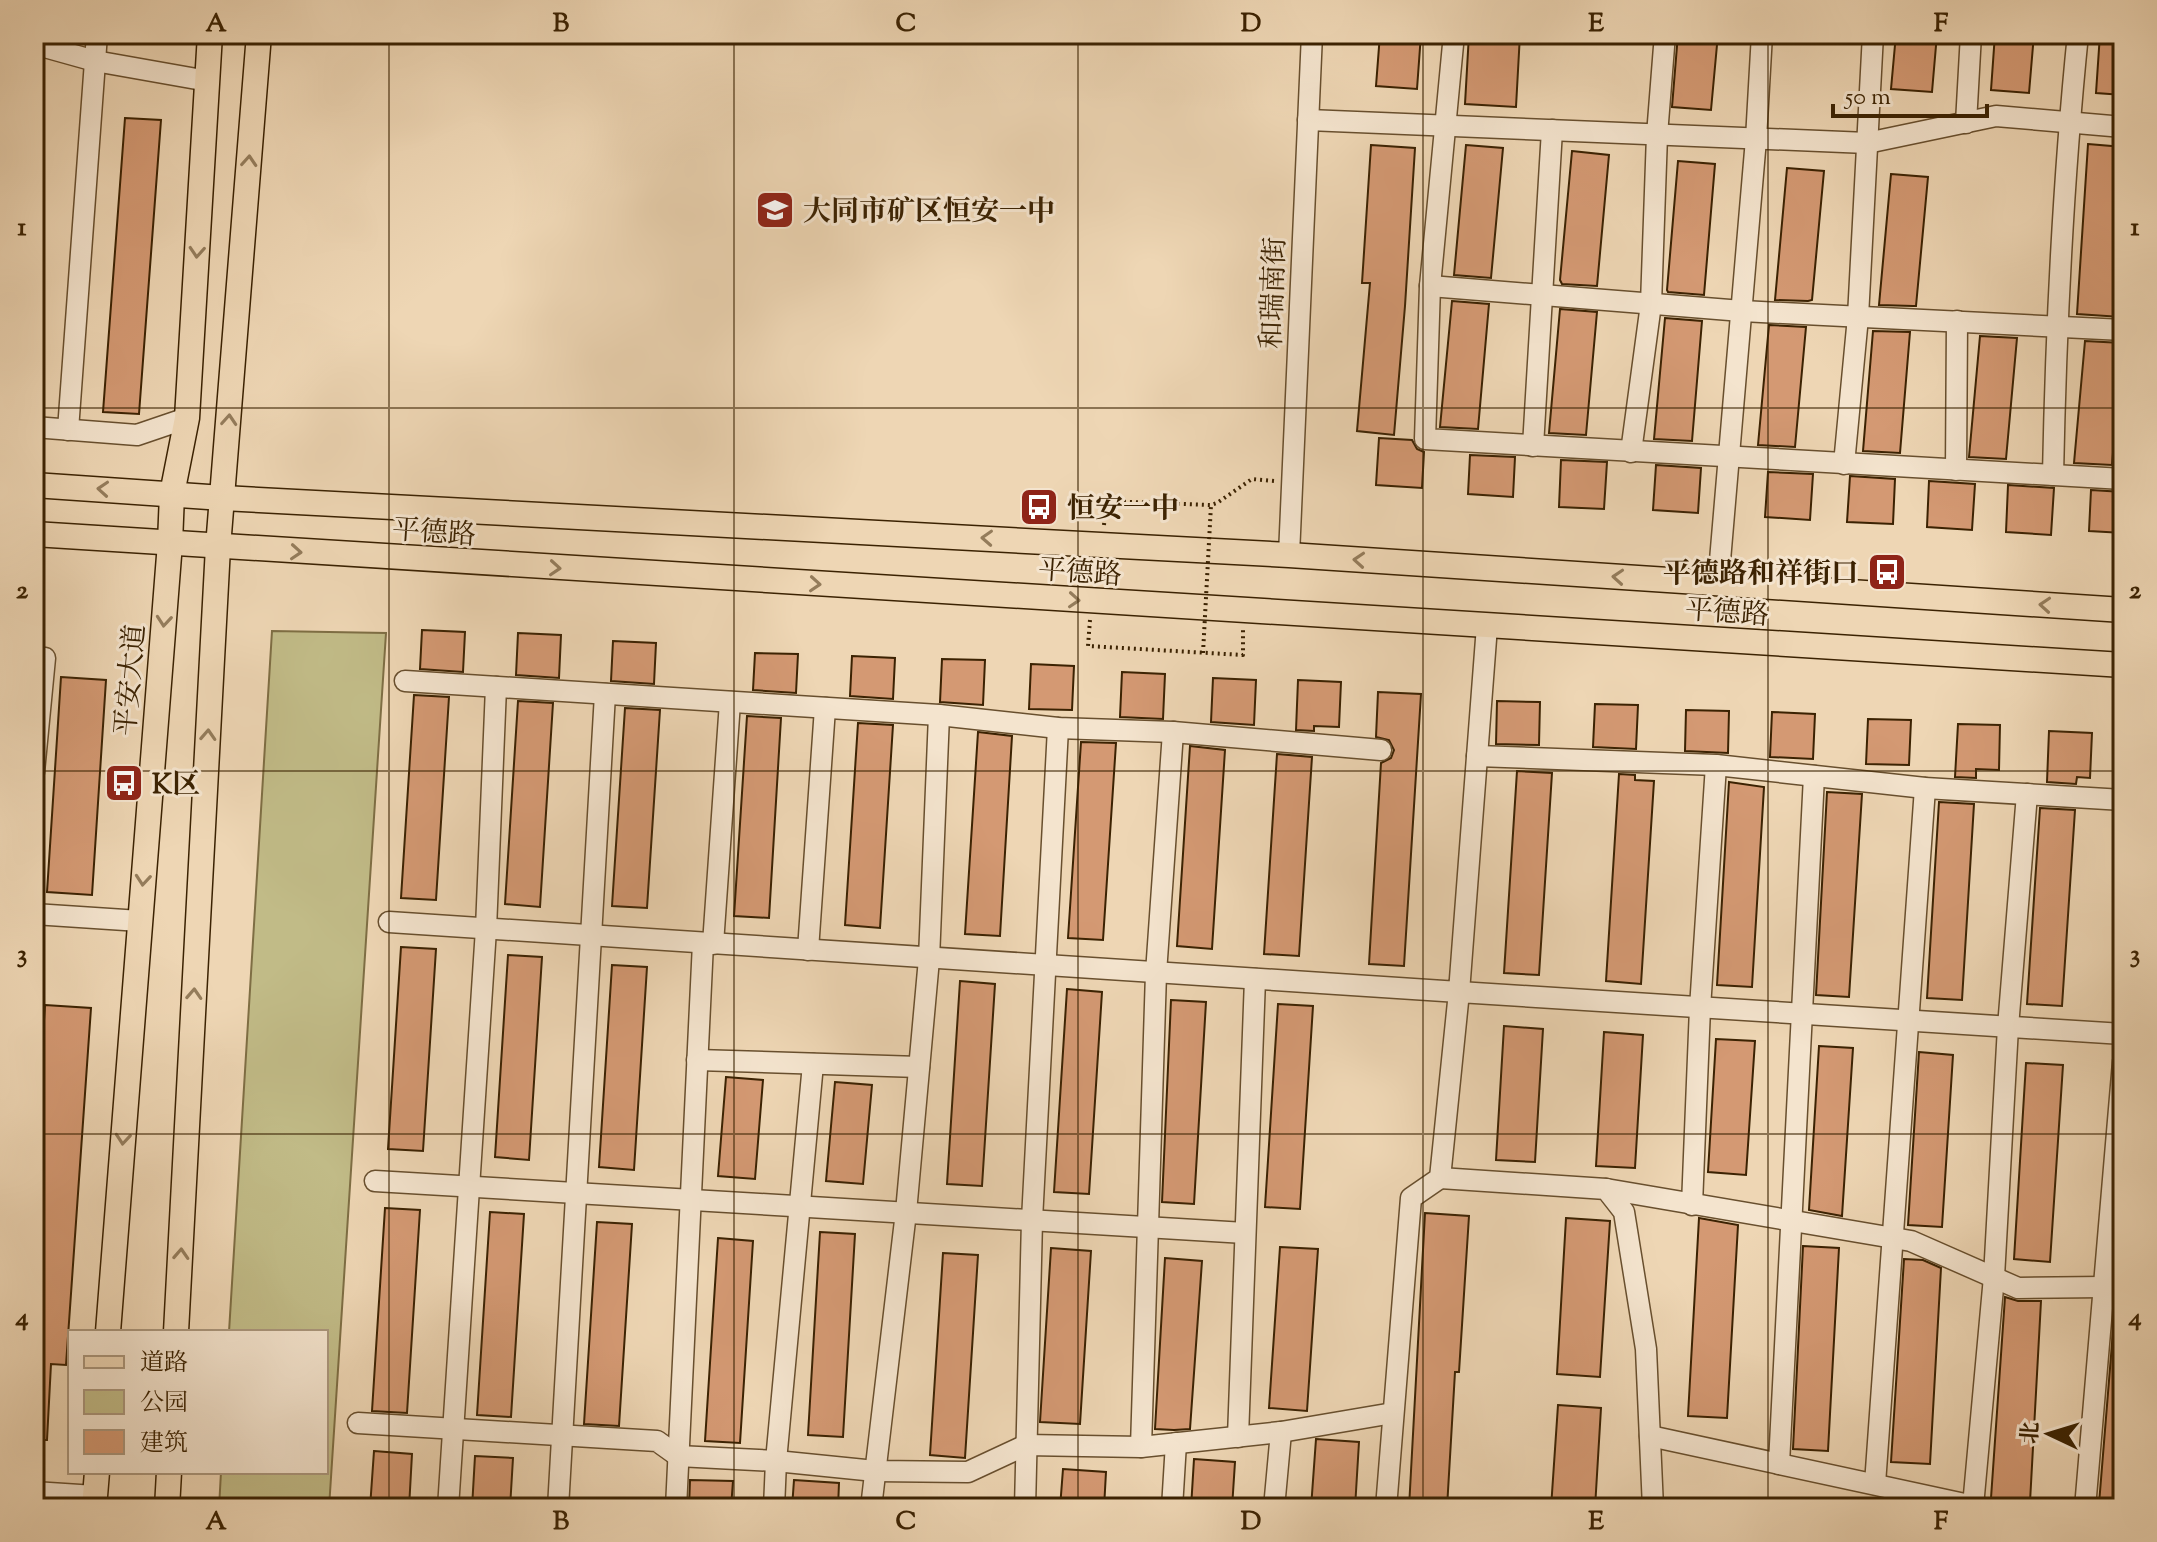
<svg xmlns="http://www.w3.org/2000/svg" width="2157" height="1542" font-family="'Sorts Mill Goudy','Noto Serif SC',serif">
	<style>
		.green { fill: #c1bb87; stroke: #7e6e44; stroke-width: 2 }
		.building { fill: #d49973; stroke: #3b2202; stroke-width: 2 }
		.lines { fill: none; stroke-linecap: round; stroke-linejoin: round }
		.minor-casing { stroke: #684f2e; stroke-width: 23 }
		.major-casing { stroke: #3b2202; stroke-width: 27 }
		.path { stroke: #3b2202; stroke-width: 4; stroke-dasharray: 2 4; stroke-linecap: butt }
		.minor { stroke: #f4e4ce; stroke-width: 20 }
		.major { stroke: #eed6b4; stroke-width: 24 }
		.path-bridge { stroke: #3b2202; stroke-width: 4; stroke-dasharray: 2 4; stroke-linecap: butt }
		.oneway { stroke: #947c5b }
		.grid { fill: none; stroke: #3b2202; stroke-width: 2; stroke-opacity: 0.55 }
		.labels { text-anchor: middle; stroke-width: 6; stroke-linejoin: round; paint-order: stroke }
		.poi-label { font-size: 28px; font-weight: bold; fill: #3b2202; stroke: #f4e4ce; text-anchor: start }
		.street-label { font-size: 28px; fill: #3b2202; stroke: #f4e4ce }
		.neatline { fill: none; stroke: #3b2202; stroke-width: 3 }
		.grid-label { font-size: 26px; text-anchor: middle; font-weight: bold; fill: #3b2202 }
	</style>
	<rect width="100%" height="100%" fill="#eed6b4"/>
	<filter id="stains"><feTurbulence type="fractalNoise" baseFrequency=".0025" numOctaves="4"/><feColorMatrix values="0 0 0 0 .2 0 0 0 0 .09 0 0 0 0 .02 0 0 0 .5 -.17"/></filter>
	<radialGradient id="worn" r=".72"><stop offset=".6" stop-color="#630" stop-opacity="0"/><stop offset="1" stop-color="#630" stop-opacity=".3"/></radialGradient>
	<path class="green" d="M272 631 386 633 329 1508H219L221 1472H326V1332H229Z"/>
	<g class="building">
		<path d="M1380 34H1421L1417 89 1376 86Z"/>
		<path d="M1469 34H1520L1516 107 1465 104Z"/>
		<path d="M1678 34H1718L1711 110 1672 107Z"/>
		<path d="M1896 34H1937L1932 92 1891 89Z"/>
		<path d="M1995 34H2034L2029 93 1991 90Z"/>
		<path d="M2100 34H2123V95L2096 93Z"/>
		<path d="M125 118 161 120 139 414 103 412Z"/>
		<path d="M2088 144 2123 147 2121 317 2077 314Z"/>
		<path d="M1371 145 1415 148 1405 306 1394 435 1357 431 1370 283H1362Z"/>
		<path d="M1466 145 1503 148 1491 278 1454 275Z"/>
		<path d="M1572 151 1609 155 1597 286 1562 284 1560 280Z"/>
		<path d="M1678 161 1715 164 1704 295 1668 292 1667 290Z"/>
		<path d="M1787 168 1824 171 1812 300 1808 301 1775 300Z"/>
		<path d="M1891 174 1928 177 1916 306H1913L1879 305Z"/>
		<path d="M1452 301 1489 304 1478 429 1440 427Z"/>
		<path d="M1560 309 1597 312 1586 435 1549 433Z"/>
		<path d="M1665 318 1702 321 1692 441 1654 439Z"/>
		<path d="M1769 325 1806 327 1795 447 1758 445Z"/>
		<path d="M1873 331 1910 332 1900 453 1863 451Z"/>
		<path d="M1980 336 2017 338 2006 459 1969 457Z"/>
		<path d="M2085 341 2122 343 2112 465 2074 463Z"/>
		<path d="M1379 438 1412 440 1417 449 1424 452 1422 488 1376 485Z"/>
		<path d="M1470 455 1515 457 1513 497 1468 494Z"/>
		<path d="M1561 460 1607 462 1604 509 1559 507Z"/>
		<path d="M1656 465 1701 468 1698 513 1653 510Z"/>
		<path d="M1768 472 1813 474 1810 520 1765 517Z"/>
		<path d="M1850 476 1895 479 1893 524 1847 522Z"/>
		<path d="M1929 481 1975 484 1972 530 1927 527Z"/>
		<path d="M2008 485 2054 488 2051 535 2006 532Z"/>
		<path d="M2091 490 2123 492V533L2089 531Z"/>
		<path d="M422 630 465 632 463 672 420 669Z"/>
		<path d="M518 633 561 635 559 678 516 675Z"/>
		<path d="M613 641 656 643 654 684 611 681Z"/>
		<path d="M755 653 798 654 796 693 753 690Z"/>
		<path d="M852 656 895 658 893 699 850 696Z"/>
		<path d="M942 659 985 660 983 705 940 702Z"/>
		<path d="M1031 664 1074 666 1072 710 1029 709Z"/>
		<path d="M1122 672 1165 674 1163 719 1120 717Z"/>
		<path d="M61 677 106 680 92 895 47 892Z"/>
		<path d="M1213 678 1256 680 1254 725 1211 722Z"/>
		<path d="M1298 680 1341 682 1339 727 1314 726V731L1296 730Z"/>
		<path d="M1378 692 1421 694 1404 966 1369 964 1381 763 1391 758 1394 750 1389 740 1376 737Z"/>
		<path d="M414 695 449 697 436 900 401 898Z"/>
		<path d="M518 701 553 703 540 907 505 904Z"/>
		<path d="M1497 701 1540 702 1539 745 1496 744Z"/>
		<path d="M1595 704 1638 705 1636 749 1593 747Z"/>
		<path d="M625 708 660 710 647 908 612 906Z"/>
		<path d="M1686 710 1729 711 1728 753 1685 751Z"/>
		<path d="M1772 712 1815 714 1813 759 1770 757Z"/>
		<path d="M747 716 781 718 769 918 734 916Z"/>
		<path d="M1868 719 1911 720 1909 765 1866 764Z"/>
		<path d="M858 723 893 725 880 928 845 925Z"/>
		<path d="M1958 724 2000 725 1999 770 1976 769V778L1955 777Z"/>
		<path d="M2049 731 2092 733 2090 778 2077 777 2076 784 2047 782Z"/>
		<path d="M978 732 1012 736 1000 936 965 934Z"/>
		<path d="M1081 742 1116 743 1103 940 1068 938Z"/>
		<path d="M1190 746 1225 750 1212 949 1177 946Z"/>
		<path d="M1277 754 1312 757 1299 956 1264 954Z"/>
		<path d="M1517 771 1552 773 1539 975 1504 973Z"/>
		<path d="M1619 774 1635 775V780L1654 781 1641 984 1606 981Z"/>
		<path d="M1729 782 1764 787 1752 987 1717 985Z"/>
		<path d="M1827 792 1862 794 1849 997 1816 995Z"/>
		<path d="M1939 802 1974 804 1962 1000 1927 998Z"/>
		<path d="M2040 808 2075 810 2062 1006 2027 1004Z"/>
		<path d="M401 947 436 949 423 1151 388 1149Z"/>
		<path d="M508 955 542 957 529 1160 495 1157Z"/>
		<path d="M612 965 647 967 634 1170 599 1167Z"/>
		<path d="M960 981 995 984 982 1186 947 1184Z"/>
		<path d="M1067 989 1102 992 1089 1194 1054 1192Z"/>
		<path d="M1171 1000 1206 1002 1194 1204 1162 1202Z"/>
		<path d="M1278 1004 1313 1006 1300 1209 1265 1207Z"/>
		<path d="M45 1005 91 1008 66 1365 51 1364 47 1440H34V1172Z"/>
		<path d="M1504 1026 1543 1029 1535 1162 1496 1160Z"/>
		<path d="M1604 1032 1643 1035 1635 1168 1596 1166Z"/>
		<path d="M1716 1039 1755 1041 1746 1175 1708 1172Z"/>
		<path d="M1819 1046 1853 1048 1842 1216 1809 1210Z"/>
		<path d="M1919 1052 1953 1055 1942 1227 1908 1225Z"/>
		<path d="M2026 1063 2063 1065 2050 1262 2014 1259Z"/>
		<path d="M726 1077 763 1080 755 1179 718 1176Z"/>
		<path d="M835 1082 872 1085 863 1184 826 1181Z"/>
		<path d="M385 1208 420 1210 407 1413 372 1411Z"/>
		<path d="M490 1212 524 1214 511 1417 477 1415Z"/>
		<path d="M1425 1213 1469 1216 1459 1372H1455L1447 1508H1409Z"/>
		<path d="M1566 1218 1610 1221 1600 1377 1557 1374Z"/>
		<path d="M1699 1218 1738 1225 1727 1418 1688 1416Z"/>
		<path d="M597 1222 632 1224 619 1426 584 1424Z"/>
		<path d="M820 1232 855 1234 843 1437 808 1435Z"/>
		<path d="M718 1238 753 1241 740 1443 705 1441Z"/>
		<path d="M1803 1246 1839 1248 1828 1451 1793 1449Z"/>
		<path d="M1280 1247 1318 1249 1307 1411 1269 1408Z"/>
		<path d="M1051 1248 1091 1251 1080 1424 1040 1422Z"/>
		<path d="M943 1253 978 1255 965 1458 930 1455Z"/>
		<path d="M1165 1258 1202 1261 1190 1429 1174 1430 1155 1429Z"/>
		<path d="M1904 1259 1923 1260 1941 1268 1930 1464 1891 1462Z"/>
		<path d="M2005 1297 2018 1301H2041L2030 1502 1993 1500 1991 1498Z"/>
		<path d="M2114 1319H2123V1505L2099 1504Z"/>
		<path d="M1558 1405 1601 1408 1595 1508H1551Z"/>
		<path d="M1316 1439 1359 1442 1355 1508H1311Z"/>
		<path d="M374 1451 412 1454 409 1508H370Z"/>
		<path d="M475 1456 513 1458 510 1508H472Z"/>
		<path d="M1194 1459 1235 1462 1232 1508H1191Z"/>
		<path d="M1063 1469 1106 1472 1104 1508H1060Z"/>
		<path d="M690 1480 733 1481 731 1508H689Z"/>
		<path d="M794 1480 839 1483 838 1508H792Z"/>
	</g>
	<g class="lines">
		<defs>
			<g id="minor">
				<path d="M1454 34 1430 286 1425 439 2123 479"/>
				<path d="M34 44 95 61 208 81"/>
				<path d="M1308 120 1867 143 1996 116 2123 127"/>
				<path d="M1966 123 1971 34"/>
				<path d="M1430 286 1742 311 2123 330"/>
				<path d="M34 427 137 435 187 418"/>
				<path d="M68 430 97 34"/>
				<path d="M1533 446 1552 130"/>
				<path d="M1631 452 1651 304 1657 135 1665 34"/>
				<path d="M1844 464 1858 317 1873 34"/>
				<path d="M1956 470 1957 321"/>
				<path d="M2053 475C2056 328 2063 181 2078 34"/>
				<path d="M1289 555 1312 34"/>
				<path d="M1718 584 1756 139 1762 34"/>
				<path d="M34 657 45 658 34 772"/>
				<path d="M405 681 939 715 1058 728 1173 732 1381 750"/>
				<path d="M1477 756 1716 765 1925 788 2123 800"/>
				<path d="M34 914 140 921"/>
				<path d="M389 922 1459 992 1487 626"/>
				<path d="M713 944 730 702"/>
				<path d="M808 950 825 708"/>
				<path d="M697 1060 919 1067"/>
				<path d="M1440 1178 1606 1189 1624 1212 1646 1349 1653 1508"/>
				<path d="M375 1181 1245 1233"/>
				<path d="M1606 1189 1911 1241 2018 1288 2104 1287"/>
				<path d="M1692 1205 1700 1008 1716 765"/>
				<path d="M358 1423 657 1441 678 1456 776 1461 875 1471 968 1472 1026 1445 1141 1447 1281 1432 1393 1413"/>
				<path d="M1650 1436 1983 1508"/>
				<path d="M1238 1437 1255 979"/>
				<path d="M1141 1447 1156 973 1173 732"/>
				<path d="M1779 1464 1814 776"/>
				<path d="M1875 1484 1925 788"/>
				<path d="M34 1492 95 1496"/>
				<path d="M1973 1506 1994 1277 2008 1027 2027 794"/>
				<path d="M448 1508 486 929 496 687"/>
				<path d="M558 1508 605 694"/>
				<path d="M676 1508 703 943"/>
				<path d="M774 1508 776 1461 813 1064"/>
				<path d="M871 1508 906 1212 929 959 939 715"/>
				<path d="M1025 1508 1032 1220 1058 728"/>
				<path d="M1172 1508 1176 1443"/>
				<path d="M1274 1508 1281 1432"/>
				<path d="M1386 1508 1411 1198 1440 1178 1459 992 2123 1034"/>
				<path d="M2085 1508 2123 1062"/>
			</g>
			<g id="major">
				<path d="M34 485 223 498 1289 555 2123 610"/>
				<path d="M34 534 2123 665"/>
				<path d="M108 1332 170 543 172 494 187 418 210 34"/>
				<path d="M176 1332 218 547 259 34"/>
				<path d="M94 1508 97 1472"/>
				<path d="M167 1508 169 1472"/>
			</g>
		</defs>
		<use href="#minor" class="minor-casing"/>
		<use href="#major" class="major-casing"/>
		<g class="path">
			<path d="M1104 525 1106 501 1211 505 1217 503 1252 479 1274 481"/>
			<path d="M1090 620 1088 646 1243 655V629"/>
		</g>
		<use href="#minor" class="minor"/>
		<use href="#major" class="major"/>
		<path class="path-bridge" d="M1203 653 1211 505"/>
	</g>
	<defs><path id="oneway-chevron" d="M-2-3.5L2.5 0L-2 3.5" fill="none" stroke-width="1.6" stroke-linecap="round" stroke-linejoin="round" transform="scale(2)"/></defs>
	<g class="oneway">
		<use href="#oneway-chevron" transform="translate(249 161) rotate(-86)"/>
		<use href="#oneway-chevron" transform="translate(197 252) rotate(94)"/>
		<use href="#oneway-chevron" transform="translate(229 420) rotate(-86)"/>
		<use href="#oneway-chevron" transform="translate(103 489) rotate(-176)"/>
		<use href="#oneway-chevron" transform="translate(987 538) rotate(-177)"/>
		<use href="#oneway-chevron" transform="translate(296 552) rotate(4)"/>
		<use href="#oneway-chevron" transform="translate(1359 560) rotate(-176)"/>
		<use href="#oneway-chevron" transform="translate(555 568) rotate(4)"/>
		<use href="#oneway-chevron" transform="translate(1618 577) rotate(-176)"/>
		<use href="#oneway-chevron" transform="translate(815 584) rotate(4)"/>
		<use href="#oneway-chevron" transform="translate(1074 600) rotate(4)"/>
		<use href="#oneway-chevron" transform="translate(2045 605) rotate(-176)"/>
		<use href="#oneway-chevron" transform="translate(164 621) rotate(95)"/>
		<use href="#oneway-chevron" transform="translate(208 735) rotate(-87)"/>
		<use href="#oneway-chevron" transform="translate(143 880) rotate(95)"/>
		<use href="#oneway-chevron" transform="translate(194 994) rotate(-87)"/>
		<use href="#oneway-chevron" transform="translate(123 1139) rotate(95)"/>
		<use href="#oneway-chevron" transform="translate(181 1254) rotate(-87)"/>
	</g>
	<path class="grid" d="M389 34V1508M734 34V1508M1078 34V1508M1423 34V1508M1768 34V1508M34 408H2123M34 771H2123M34 1134H2123"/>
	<defs>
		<symbol id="school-square" viewBox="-11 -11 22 22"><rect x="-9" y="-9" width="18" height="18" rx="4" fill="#8f2418" stroke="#f4e4ce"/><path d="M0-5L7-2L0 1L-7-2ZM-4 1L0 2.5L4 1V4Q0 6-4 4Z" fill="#fff"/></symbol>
		<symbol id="bus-square" viewBox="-11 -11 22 22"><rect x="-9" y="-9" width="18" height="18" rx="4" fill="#8f2418" stroke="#f4e4ce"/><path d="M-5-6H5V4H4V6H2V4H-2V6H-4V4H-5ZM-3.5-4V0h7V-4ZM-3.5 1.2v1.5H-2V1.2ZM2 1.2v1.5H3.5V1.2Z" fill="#fff"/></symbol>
	</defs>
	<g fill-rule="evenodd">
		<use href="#school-square" x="753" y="188" width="44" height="44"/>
		<use href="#bus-square" x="1017" y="485" width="44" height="44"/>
		<use href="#bus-square" x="1865" y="550" width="44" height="44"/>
		<use href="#bus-square" x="102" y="761" width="44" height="44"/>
	</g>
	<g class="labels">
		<g class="poi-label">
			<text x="803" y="220">大同市矿区恒安一中</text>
			<text x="1067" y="517">恒安一中</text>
			<text x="1859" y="582" text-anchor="end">平德路和祥街口</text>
			<text x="152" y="793">K区</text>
		</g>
		<g class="street-label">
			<text transform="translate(1272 293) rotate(-88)" y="10">和瑞南街</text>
			<text transform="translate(434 531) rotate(4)" y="10">平德路</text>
			<text transform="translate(1080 571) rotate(4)" y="10">平德路</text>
			<text transform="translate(1727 611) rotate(4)" y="10">平德路</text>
			<text transform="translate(129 680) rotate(-85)" y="10">平安大道</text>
		</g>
	</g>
	<rect width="2157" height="1542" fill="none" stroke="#eed6b4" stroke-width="88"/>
	<rect x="68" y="1330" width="260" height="144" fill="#f4e4ce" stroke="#aa967c" stroke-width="2"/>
	<rect x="84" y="1356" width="40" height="12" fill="#eed6b4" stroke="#aa967c" stroke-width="2"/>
	<text x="140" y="1370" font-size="24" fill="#3b2202">道路</text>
	<rect x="84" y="1390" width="40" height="24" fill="#c1bb87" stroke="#aa967c" stroke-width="2"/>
	<text x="140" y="1410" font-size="24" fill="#3b2202">公园</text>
	<rect x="84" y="1430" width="40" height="24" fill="#d49973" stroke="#aa967c" stroke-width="2"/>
	<text x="140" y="1450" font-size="24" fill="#3b2202">建筑</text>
	<g transform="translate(2049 1434) rotate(274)" stroke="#f4e4ce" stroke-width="6" paint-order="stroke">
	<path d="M0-6L14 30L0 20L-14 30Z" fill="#3b2202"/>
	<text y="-12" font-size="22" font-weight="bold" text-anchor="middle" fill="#3b2202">北</text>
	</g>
	<path d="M1833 104v12h154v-12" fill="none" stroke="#3b2202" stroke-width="4"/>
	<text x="1845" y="104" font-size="24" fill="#3b2202" stroke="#f4e4ce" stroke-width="6" paint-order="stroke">50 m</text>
	<rect x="44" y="44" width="2069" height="1454" class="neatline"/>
	<g class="grid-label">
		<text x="216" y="31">A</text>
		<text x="561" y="31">B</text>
		<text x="906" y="31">C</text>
		<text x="1251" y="31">D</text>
		<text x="1596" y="31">E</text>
		<text x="1941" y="31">F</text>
		<text x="22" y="235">1</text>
		<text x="2135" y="235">1</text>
		<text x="22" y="598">2</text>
		<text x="2135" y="598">2</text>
		<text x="22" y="962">3</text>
		<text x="2135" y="962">3</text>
		<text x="22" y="1325">4</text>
		<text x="2135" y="1325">4</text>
		<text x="216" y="1529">A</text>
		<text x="561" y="1529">B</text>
		<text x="906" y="1529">C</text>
		<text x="1251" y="1529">D</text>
		<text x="1596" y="1529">E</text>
		<text x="1941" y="1529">F</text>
	</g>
	<rect width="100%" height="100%" filter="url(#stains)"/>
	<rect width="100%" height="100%" fill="url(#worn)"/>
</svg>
